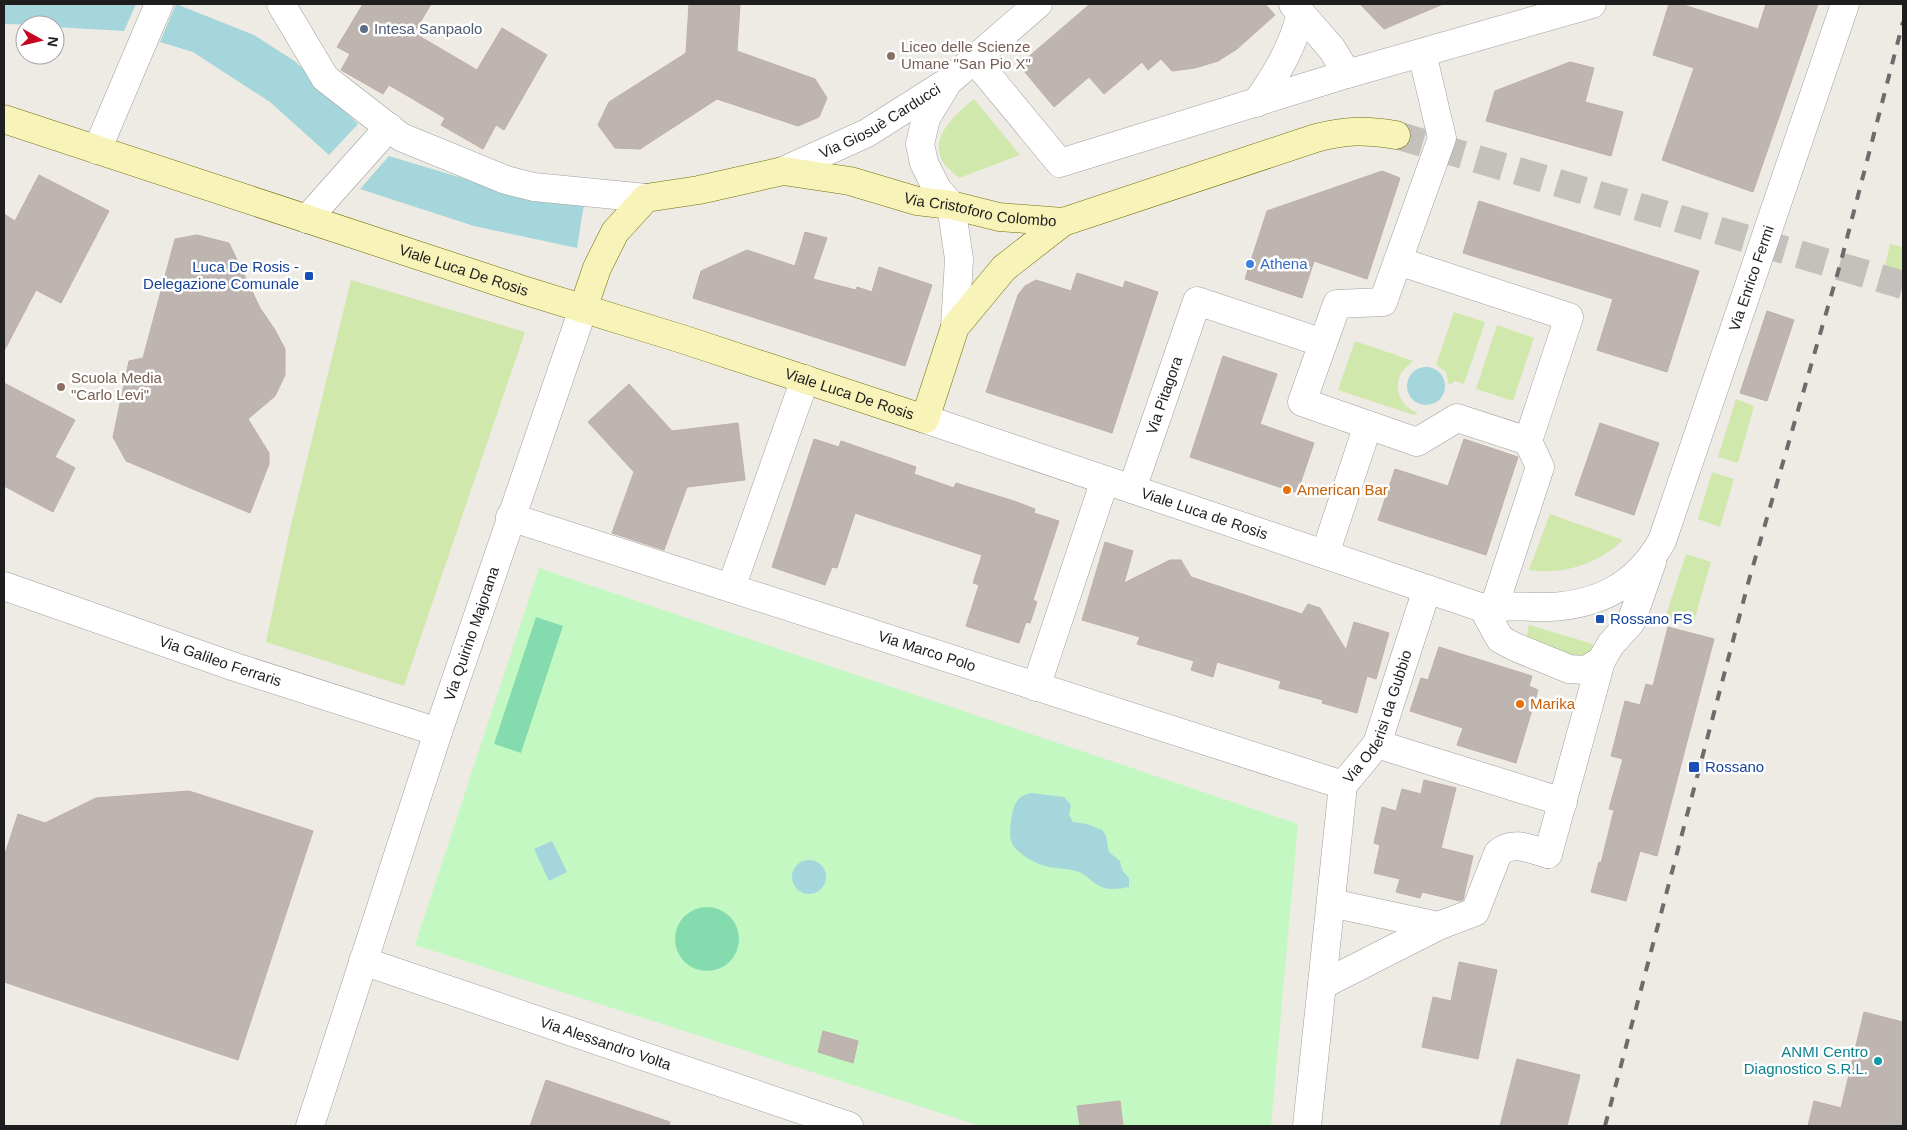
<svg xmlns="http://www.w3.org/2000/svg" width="1907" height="1130" font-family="Helvetica,sans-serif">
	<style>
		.grass { fill: #d0e8ab }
		.park { fill: #c4f8c2 }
		.pitch { fill: #84dcae }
		.water { fill: #a5d6db }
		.building { fill: #bfb5b0; stroke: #c0aea7 }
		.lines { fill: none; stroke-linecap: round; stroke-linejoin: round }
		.secondary-tunnel { stroke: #c4c1bc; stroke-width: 28; stroke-dasharray: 28 14; stroke-linecap: butt }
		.minor-casing { stroke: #9f9f9f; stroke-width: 29 }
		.tertiary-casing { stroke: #9f9f9f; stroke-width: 29 }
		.secondary-casing { stroke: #727008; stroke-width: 29 }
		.minor { stroke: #fff; stroke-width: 28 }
		.tertiary { stroke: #fff; stroke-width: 28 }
		.secondary { stroke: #f8f3b9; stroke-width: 28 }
		.rail { stroke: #6c6c6c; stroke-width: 4; stroke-dasharray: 10 10; stroke-linecap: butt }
		.service-dot { fill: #5c6f8a; stroke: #fff; stroke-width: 2 }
		.education-dot { fill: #8d6e63; stroke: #fff; stroke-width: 2 }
		.shop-dot { fill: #3f7fe0; stroke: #fff; stroke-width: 2 }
		.transit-dot { fill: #1a4fb4; stroke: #fff; stroke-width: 2 }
		.food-dot { fill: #e8710a; stroke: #fff; stroke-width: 2 }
		.culture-dot { fill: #0f9aa8; stroke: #fff; stroke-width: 2 }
		.labels { text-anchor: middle; stroke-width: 5; stroke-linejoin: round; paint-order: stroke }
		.service-label { font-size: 15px; fill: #4e5e75; stroke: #fff; text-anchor: start }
		.education-label { font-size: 15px; fill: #785e54; stroke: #fff; text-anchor: start }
		.street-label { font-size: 15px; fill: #1e1e1e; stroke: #fff }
		.shop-label { font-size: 15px; fill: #366cbe; stroke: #fff; text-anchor: start }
		.transit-label { font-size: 15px; fill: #164399; stroke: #fff; text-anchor: start }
		.food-label { font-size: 15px; fill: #c56008; stroke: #fff; text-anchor: start }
		.culture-label { font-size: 15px; fill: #0d838f; stroke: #fff; text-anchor: end }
	</style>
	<rect width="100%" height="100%" fill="#eeeae4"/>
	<g class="grass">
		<path d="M974 99 1020 155 959 178C953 172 944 166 941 158 931 135 958 112 974 99Z"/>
		<path d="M1890 244 1903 247V273L1884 270Z"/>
		<path d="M351 280 525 332 404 686 266 642 290 529Z"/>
		<path d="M1454 312 1485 322 1464 384 1455 381 1449 385 1446 372 1436 365Z"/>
		<path d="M1497 325 1534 338 1513 401 1476 389Z"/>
		<path d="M1355 341 1413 361C1409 365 1404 369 1401 373 1393 390 1401 407 1418 413L1414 415 1338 390Z"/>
		<path d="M1736 399 1754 406 1738 463 1718 457Z"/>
		<path d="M1712 472 1734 479 1720 527 1698 519Z"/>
		<path d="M1550 514 1623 540C1597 564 1564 575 1529 570Z"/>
		<path d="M1686 554 1711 562 1693 625 1665 618Z"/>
		<path d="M1529 625 1593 644 1591 653 1582 660 1526 638Z"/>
	</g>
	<path class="park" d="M539 568 1298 824 1271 1126H981L415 945Z"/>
	<g class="pitch">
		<path d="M536 617 563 626 521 753 494 744Z"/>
		<circle cx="707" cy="939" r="32"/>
	</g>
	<g class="water">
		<path d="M4 4H136L124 31 55 27V25L4 24Z"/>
		<path d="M176 4 254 35 296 62 358 124 329 155 270 102 193 52 160 42Z"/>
		<path d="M389 156 532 199 584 204 577 248 474 226 360 189Z"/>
		<circle cx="1426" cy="386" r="19"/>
		<path d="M1031 793 1064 797 1071 805 1069 815 1073 822 1087 824 1102 830 1106 836 1109 852 1120 861 1122 870 1129 878V887C1118 889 1108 891 1098 885 1090 881 1085 873 1076 871 1066 868 1055 869 1045 866 1034 863 1015 853 1011 841 1009 832 1011 822 1012 814 1014 802 1020 795 1031 793Z"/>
		<path d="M552 841 567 872 549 881 534 849Z"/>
		<circle cx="809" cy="877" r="17"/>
	</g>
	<g class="building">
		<path d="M363 4H431L414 33 477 70 502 28 547 55 504 130 496 125 483 149 441 125 445 118 389 85 383 94 341 70 350 54 337 47Z"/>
		<path d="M689 4H740L737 51 815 79 827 98 819 117 798 126 717 99 640 149 615 148 598 125 609 102 686 53Z"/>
		<path d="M1090 4H1265L1275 15 1237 49 1218 61 1195 68 1172 71 1161 59 1148 70 1142 62 1104 94 1089 77 1054 107 1019 65Z"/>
		<path d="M1360 4H1443L1384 29Z"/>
		<path d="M1669 4H1681L1758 29 1766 4H1818L1753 192 1662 160 1694 68 1653 55Z"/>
		<path d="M1570 62 1594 68 1585 102 1623 112 1611 156 1486 121 1495 91Z"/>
		<path d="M1382 171 1400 178 1367 279 1314 261 1302 298 1245 279 1267 211Z"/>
		<path d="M39 175 109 211 61 303 36 290 4 351V214L15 221Z"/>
		<path d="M1479 201 1699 271 1667 372 1597 350 1613 299 1463 253Z"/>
		<path d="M805 232 827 238 813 279 856 290 857 287 872 292 879 267 932 285 905 366 693 298 701 271 747 250 795 266Z"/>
		<path d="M197 235 229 243 260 308 275 330 285 349V375L275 396 248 419 269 453V464L250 513 126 461 113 437 129 361 143 358 175 239Z"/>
		<path d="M1077 273 1123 288 1125 281 1158 292 1112 433 986 392 1018 295 1025 286 1036 280 1071 291Z"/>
		<path d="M1767 311 1794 320 1767 401 1740 393Z"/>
		<path d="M1223 356 1277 374 1260 424 1314 443 1297 493 1190 457Z"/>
		<path d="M4 383 75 420 55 457 75 468 53 512 4 486Z"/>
		<path d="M629 384 672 431 738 423 745 480 687 487 664 550 612 533 634 472 588 422Z"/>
		<path d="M1600 423 1659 443 1634 515 1575 495Z"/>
		<path d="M814 439 839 447 841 441 916 467 914 474 954 488 956 483 1014 501 1035 509 1034 513 1059 521 1033 600 1037 602 1030 623 1026 622 1019 643 966 626 979 585 973 583 982 555 855 513 837 568 832 567 825 585 772 567Z"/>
		<path d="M1464 439 1518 457 1486 555 1378 520 1395 469 1448 486Z"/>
		<path d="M1105 542 1133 551 1124 583 1170 560H1181L1191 577 1302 614 1308 604 1320 608 1346 650 1354 622 1389 633 1376 679 1367 676 1357 713 1322 703 1323 700 1279 688 1281 681 1217 662 1213 677 1191 670 1194 661 1137 644 1140 637 1082 620Z"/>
		<path d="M1668 627 1714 639 1657 856 1640 851 1626 901 1591 892 1599 862 1601 863 1614 810 1609 809 1623 759 1611 756 1625 701 1640 705 1646 684 1653 686Z"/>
		<path d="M1439 647 1532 676 1529 686 1538 690 1516 763 1457 745 1463 728 1410 711 1421 678 1428 680Z"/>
		<path d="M1424 780 1456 788 1441 848 1473 856 1463 900 1460 901 1422 892 1420 898 1396 892 1400 879 1374 873 1380 845 1374 843 1382 807 1396 811 1402 789 1421 794Z"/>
		<path d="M189 791 313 831 238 1060 4 982V857L18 814 45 823 96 798Z"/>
		<path d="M1459 962 1497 970 1478 1059 1422 1047 1433 997 1451 1001Z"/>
		<path d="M1864 1012 1903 1022V1126H1808L1814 1101 1841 1108Z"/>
		<path d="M823 1031 858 1041 853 1063 818 1052Z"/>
		<path d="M1517 1059 1580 1075 1567 1126H1500Z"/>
		<path d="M546 1080 670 1122 669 1126H530Z"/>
		<path d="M1120 1101 1123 1126H1080L1077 1106Z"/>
	</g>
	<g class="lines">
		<path class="secondary-tunnel" d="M1396 135 1903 285"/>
		<defs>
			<g id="minor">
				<path d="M281 4 325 78 401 137 506 180 534 187 646 198"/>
				<path d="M1293 4 1332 49 1347 74"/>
				<path d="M1422 53 1442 138 1383 302 1337 304 1302 402 1417 442 1457 418 1528 441 1540 467 1494 607"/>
				<path d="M975 60 1060 163 1347 74 1592 4"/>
				<path d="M945 87 926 118 920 144 924 163 937 189 951 205 959 259 955 327"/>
				<path d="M1256 103C1276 75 1293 47 1301 13"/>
				<path d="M97 150 159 4"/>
				<path id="s1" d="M783 171 867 133 949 81 1038 4"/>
				<path d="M307 219 389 127"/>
				<path d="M1398 261 1569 317 1528 441"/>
				<path id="s2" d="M1132 489 1197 301 1323 343"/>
				<path id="s3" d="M510 517 1343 785"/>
				<path d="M1325 554 1368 425"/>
				<path id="s4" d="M4 586 235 667 438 732"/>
				<path d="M731 588 805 379"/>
				<path d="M1036 687 1105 480"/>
				<path d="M1377 744 1563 802"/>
				<path d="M1331 903 1438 926 1475 912 1498 853C1514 840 1530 849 1548 854"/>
				<path id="s5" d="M363 961 849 1126"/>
				<path d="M1322 985 1438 926"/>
				<path id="s6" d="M310 1126 438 732 583 309"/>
				<path id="s7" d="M1307 1126 1343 785 1377 744 1427 589"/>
			</g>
			<g id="tertiary">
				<path id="s8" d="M925 419 1483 608C1505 605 1526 607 1548 607 1599 605 1637 585 1662 541L1845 4"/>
				<path d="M1483 608 1500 639 1515 647 1569 669 1586 670 1601 661"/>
				<path d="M1548 854 1601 661 1611 644 1631 622 1652 562"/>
			</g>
			<g id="secondary">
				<path id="s9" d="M4 119 523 290 682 339 925 419 955 327 1004 268 1063 222"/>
				<path id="s10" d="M583 309 597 268 615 232 646 198 699 190 783 171 850 181 917 201 951 205 999 217 1063 222 1316 138C1347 130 1364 130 1396 135"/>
			</g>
		</defs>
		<use href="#minor" class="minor-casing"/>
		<use href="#tertiary" class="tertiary-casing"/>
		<use href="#secondary" class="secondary-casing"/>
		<use href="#minor" class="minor"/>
		<use href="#tertiary" class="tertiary"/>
		<use href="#secondary" class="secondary"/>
		<path class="rail" d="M1605 1126 1749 580 1840 265 1903 22"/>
	</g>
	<circle class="service-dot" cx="364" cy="29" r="5"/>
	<g class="education-dot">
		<circle cx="891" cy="56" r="5"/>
		<circle cx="61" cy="387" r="5"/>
	</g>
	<circle class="shop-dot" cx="1250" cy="264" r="5"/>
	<g class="transit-dot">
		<rect x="304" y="271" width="10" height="10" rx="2.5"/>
		<rect x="1595" y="614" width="10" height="10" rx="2.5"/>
		<rect x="1688" y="761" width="12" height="12" rx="2.5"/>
	</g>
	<g class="food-dot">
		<circle cx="1287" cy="490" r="5"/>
		<circle cx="1520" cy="704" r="5"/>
	</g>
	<circle class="culture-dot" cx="1878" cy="1061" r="5"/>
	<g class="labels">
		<g class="service-label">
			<text x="374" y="34">Intesa Sanpaolo</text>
		</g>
		<g class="education-label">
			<text x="901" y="52">Liceo delle Scienze<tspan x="901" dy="17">Umane "San Pio X"</tspan></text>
			<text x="71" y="383">Scuola Media<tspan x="71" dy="17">"Carlo Levi"</tspan></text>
		</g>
		<g class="street-label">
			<text dy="5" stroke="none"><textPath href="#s1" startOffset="109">Via Giosuè Carducci</textPath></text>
			<text dy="5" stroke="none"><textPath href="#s10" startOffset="471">Via Cristoforo Colombo</textPath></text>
			<text dy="5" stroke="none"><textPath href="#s9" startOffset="484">Viale Luca De Rosis</textPath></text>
			<text dy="5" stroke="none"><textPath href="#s8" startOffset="1070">Via Enrico Fermi</textPath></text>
			<text dy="5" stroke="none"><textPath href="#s9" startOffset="889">Viale Luca De Rosis</textPath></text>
			<text dy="5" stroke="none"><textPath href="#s2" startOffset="99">Via Pitagora</textPath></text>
			<text dy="5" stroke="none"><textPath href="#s8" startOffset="295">Viale Luca de Rosis</textPath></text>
			<text dy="5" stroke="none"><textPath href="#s6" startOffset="518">Via Quirino Majorana</textPath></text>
			<text dy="5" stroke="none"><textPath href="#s3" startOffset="438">Via Marco Polo</textPath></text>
			<text dy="5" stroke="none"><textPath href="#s4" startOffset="229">Via Galileo Ferraris</textPath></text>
			<text dy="5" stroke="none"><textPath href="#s7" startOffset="421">Via Oderisi da Gubbio</textPath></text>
			<text dy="5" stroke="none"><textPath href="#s5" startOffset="256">Via Alessandro Volta</textPath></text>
		</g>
		<g class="shop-label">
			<text x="1260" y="269">Athena</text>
		</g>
		<g class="transit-label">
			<text x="299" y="272" text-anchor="end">Luca De Rosis -<tspan x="299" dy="17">Delegazione Comunale</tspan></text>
			<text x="1610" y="624">Rossano FS</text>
			<text x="1705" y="772">Rossano</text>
		</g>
		<g class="food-label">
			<text x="1297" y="495">American Bar</text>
			<text x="1530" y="709">Marika</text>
		</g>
		<g class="culture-label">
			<text x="1868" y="1057">ANMI Centro<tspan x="1868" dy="17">Diagnostico S.R.L.</tspan></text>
		</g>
	</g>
	<rect width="1907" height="1130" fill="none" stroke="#1e1e1e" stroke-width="10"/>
	<g transform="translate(40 40) rotate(98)"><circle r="24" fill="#ffffff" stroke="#a5a5a5"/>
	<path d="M0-4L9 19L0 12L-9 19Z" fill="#c6051e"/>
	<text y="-8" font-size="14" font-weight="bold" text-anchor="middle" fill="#1e1e1e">N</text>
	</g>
</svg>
